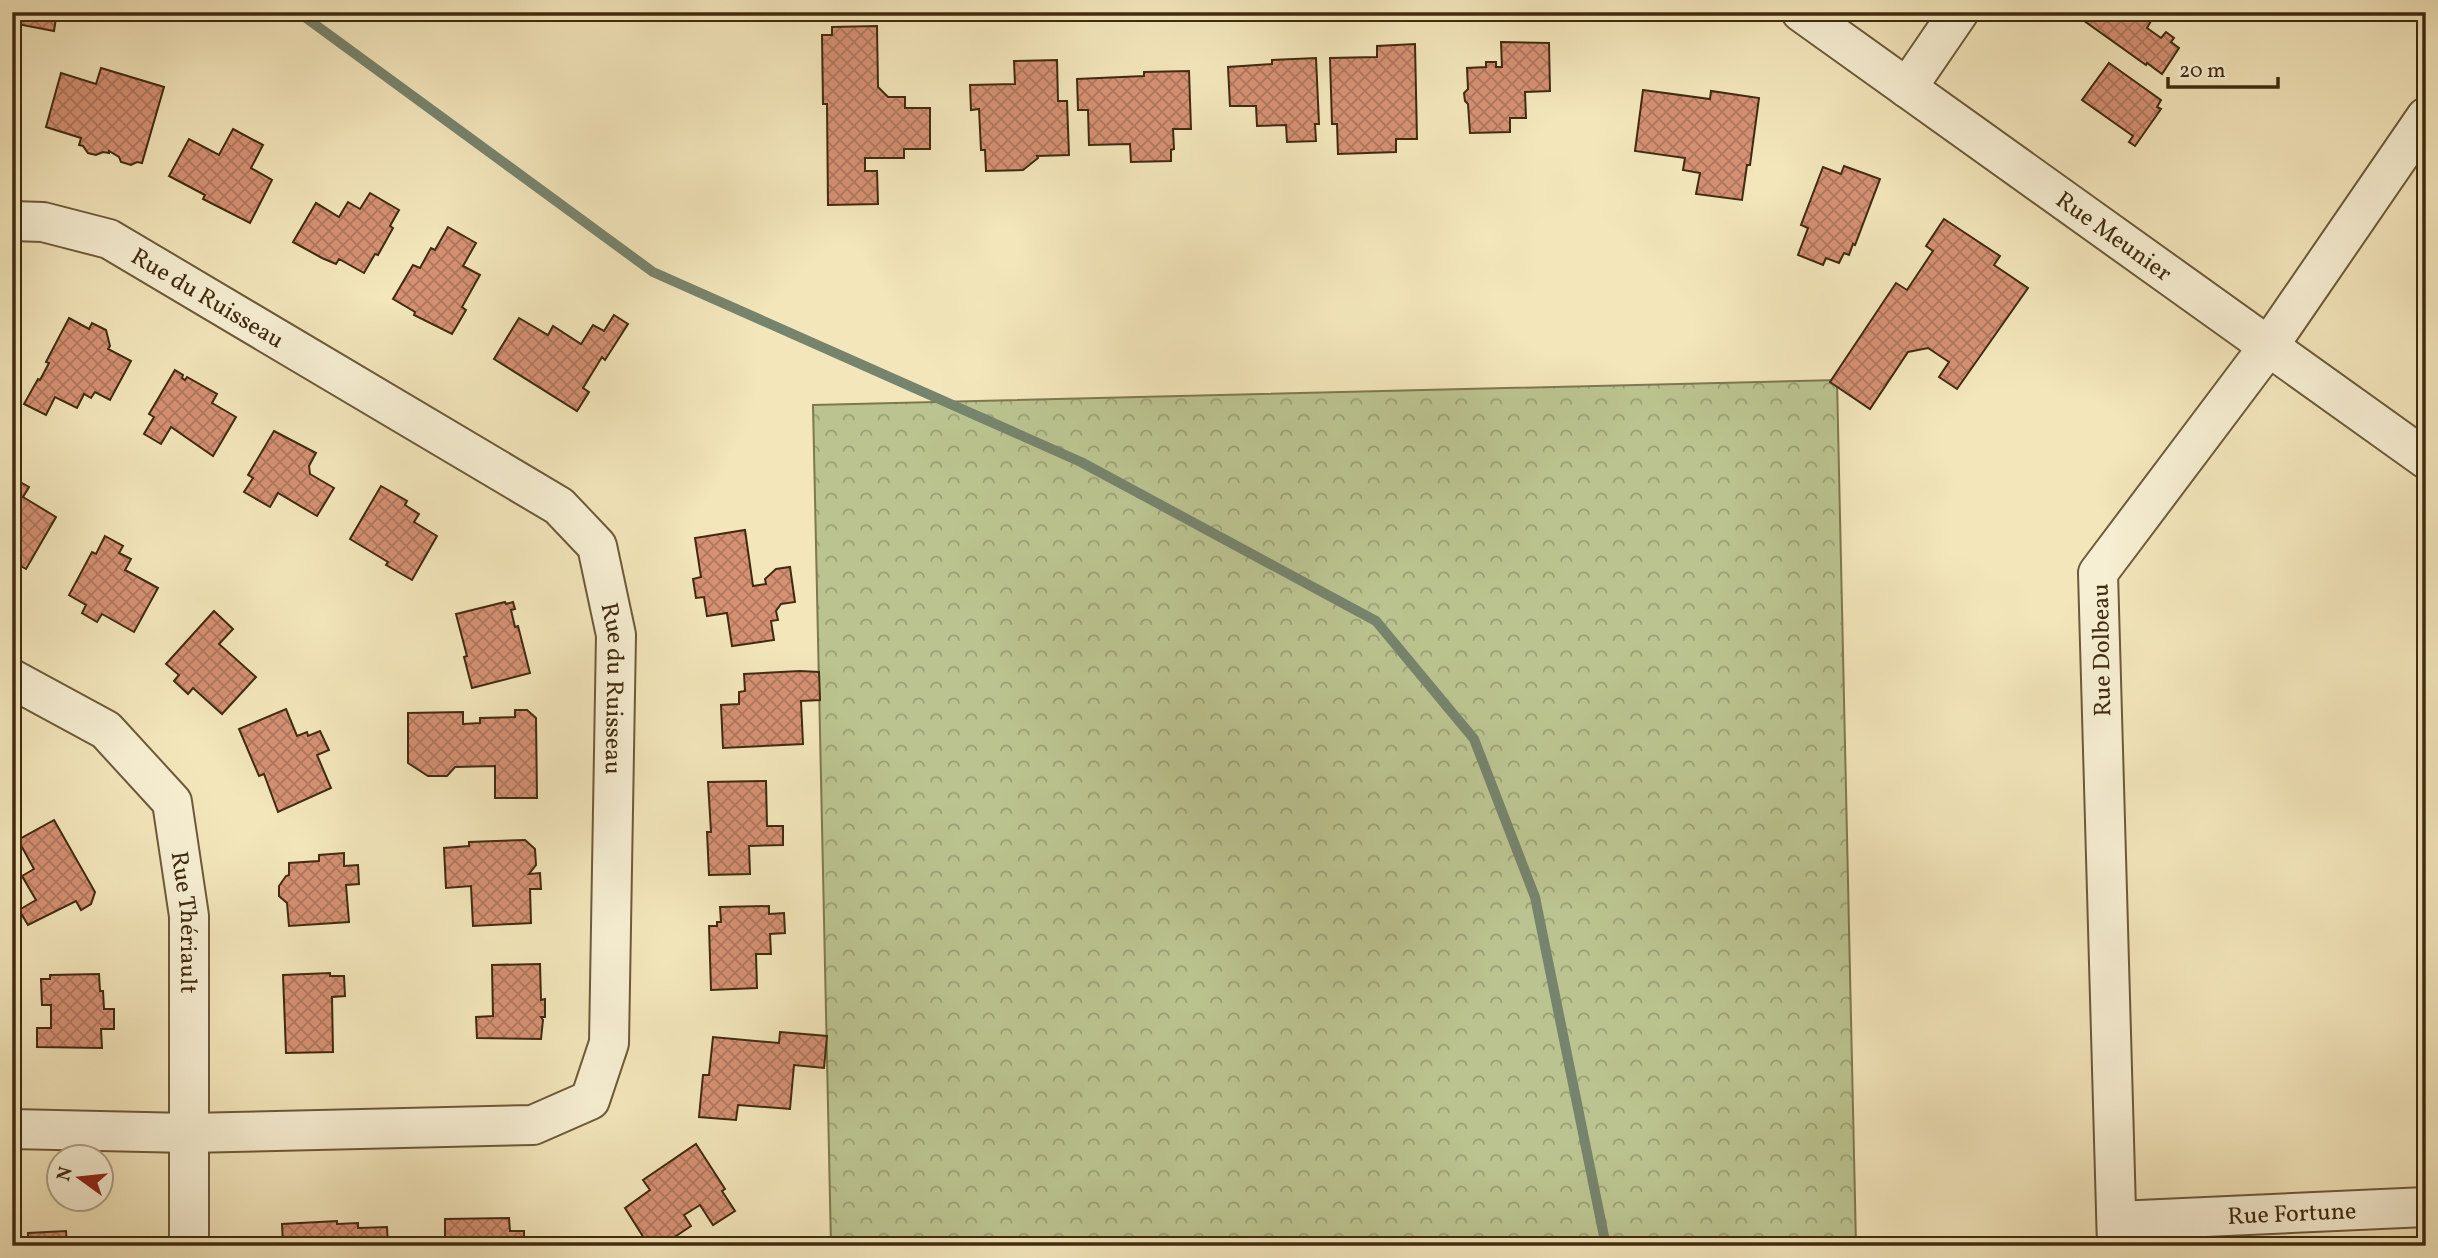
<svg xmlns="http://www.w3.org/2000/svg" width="2438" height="1258" font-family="Vollkorn,serif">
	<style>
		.forest { fill: url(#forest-crowns); stroke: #7e784f; stroke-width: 2 }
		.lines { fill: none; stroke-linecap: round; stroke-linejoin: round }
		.stream { stroke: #77846d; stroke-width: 10 }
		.building { fill: url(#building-cross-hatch); stroke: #402b0e; stroke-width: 2 }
		.minor-casing { stroke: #6d5a39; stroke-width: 42 }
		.minor { stroke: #f7efd3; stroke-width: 38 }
		.labels { text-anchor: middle; stroke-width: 5; stroke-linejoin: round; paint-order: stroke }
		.street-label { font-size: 24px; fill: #402b0e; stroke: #f7efd3 }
	</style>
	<defs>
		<pattern id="forest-crowns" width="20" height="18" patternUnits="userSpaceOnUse" patternTransform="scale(1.75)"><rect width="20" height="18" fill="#bbc490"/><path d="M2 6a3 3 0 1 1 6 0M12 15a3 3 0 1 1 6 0" fill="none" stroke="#999f74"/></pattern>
		<pattern id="building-cross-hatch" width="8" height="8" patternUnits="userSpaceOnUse" patternTransform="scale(1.75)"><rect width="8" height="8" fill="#d69174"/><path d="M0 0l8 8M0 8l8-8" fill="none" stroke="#af775e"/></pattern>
	</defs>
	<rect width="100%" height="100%" fill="#f3e6bb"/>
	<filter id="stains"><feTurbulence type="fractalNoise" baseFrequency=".00286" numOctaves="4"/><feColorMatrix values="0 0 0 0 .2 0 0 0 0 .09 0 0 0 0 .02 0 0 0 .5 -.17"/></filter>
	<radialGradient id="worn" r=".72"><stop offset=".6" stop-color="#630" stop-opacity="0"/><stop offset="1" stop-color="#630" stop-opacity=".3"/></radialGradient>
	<path class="forest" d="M1837 380 1856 1246H831L813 405Z"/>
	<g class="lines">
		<path class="stream" d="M298 12 653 272 1081 462 1376 621 1474 739 1535 897 1606 1246"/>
	</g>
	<g class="building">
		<path d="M12 12H57L54 31 12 23Z"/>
		<path d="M2079 12H2156L2147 28 2161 38 2166 32 2174 38 2171 42 2179 48 2162 74 2147 63 2146 65 2076 15Z"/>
		<path d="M877 26 878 87 888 97H905V108H930V149H904V158H865V171H877L878 204 828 205 827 104H823L822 35H832V27Z"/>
		<path d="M1501 42 1549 43 1550 91 1525 92 1526 118H1510V132L1470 133 1468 104 1465 101 1464 93 1468 89 1467 68 1486 67V62H1496V67H1502Z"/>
		<path d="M1415 44 1417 139H1396V152L1338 154 1337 124H1332L1330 58 1377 57V46Z"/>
		<path d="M12 45H17L16 67H18L12 111Z"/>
		<path d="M1316 58 1319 124H1315L1316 141 1287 142 1286 125 1257 126 1256 106H1230L1228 67 1272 64V60Z"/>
		<path d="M1057 60 1058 101H1067L1069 155 1037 156 1038 158 1023 170 986 171 985 150H981L979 109 971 110 970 85 1015 84 1014 61Z"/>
		<path d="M2109 63 2161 100 2157 107 2161 109 2135 146 2129 142 2133 136 2082 100Z"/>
		<path d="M101 68 164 87 142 163 137 162 131 165 121 162 119 157 109 151V153L103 152 96 155 88 153 83 146 79 145 81 138 46 127 61 73 96 84Z"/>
		<path d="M1189 71 1191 129H1173L1174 149 1171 150V161L1131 162 1130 144 1089 145 1088 110H1078L1077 79 1144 76V72Z"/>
		<path d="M1643 90 1710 99 1711 91 1759 98 1750 165H1747L1742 200 1696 194 1700 173 1683 170 1685 158 1635 151Z"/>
		<path d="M233 129 263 145 251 168 272 180 250 223 203 199 205 195 169 176 189 139 219 155Z"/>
		<path d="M1844 166 1880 179 1855 245 1853 244 1849 255 1844 253 1839 263 1826 258 1823 265 1798 255 1808 228 1801 225 1823 167 1841 174Z"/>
		<path d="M370 193 399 210 390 226 393 228 378 255 375 254 364 273 339 259 336 264 322 258 293 242 316 203 339 217 348 202 360 209Z"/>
		<path d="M1944 219 2000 256 1994 265 2028 288 1957 389 1939 377 1949 362 1928 348 1908 352 1870 409 1830 382 1896 283 1907 290 1933 251 1926 246Z"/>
		<path d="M448 227 476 243 463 266 480 275 462 307 466 310 452 334 414 315 415 312 393 299 413 265 420 268 431 248 435 250Z"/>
		<path d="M614 315 628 324 605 360 602 357 583 388 589 392 577 411 494 359 519 318 548 335 553 326 581 344 593 325 604 331Z"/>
		<path d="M69 318 89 329 92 323 106 330 110 346 108 349 131 361 110 400 95 392 91 398 84 394 77 408 55 397 46 415 24 404 38 379 40 380 49 363 46 362Z"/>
		<path d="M175 370 183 375 182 378 185 380 187 377 217 394 212 403 236 417 213 456 171 427 161 444 144 434 154 417 149 414Z"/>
		<path d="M274 431 316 453 309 466 310 474 334 488 317 516 278 493 270 507 244 492 253 478 248 475Z"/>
		<path d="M13 478 29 487 23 497 56 517 26 569 12 561Z"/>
		<path d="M381 486 407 501 405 505 419 514 414 522 437 536 412 580 386 565 388 562 350 539Z"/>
		<path d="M745 530 753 586 766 584 765 579 776 569 790 567 795 602 781 604 776 611 778 620 771 621 774 640 732 646 727 613 707 616 704 597 696 598 693 579 701 577 695 538Z"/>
		<path d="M105 536 123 546 119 553 131 559 125 570 158 588 134 632 102 614 97 622 82 613 86 605 69 595 92 552 96 554Z"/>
		<path d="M505 602 506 604 513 602 515 609 511 610 515 627 518 626 530 673 472 688 464 657 467 656 456 614Z"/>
		<path d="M214 611 233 629 219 644 256 677 222 714 193 688 188 694 174 681 179 675 166 664Z"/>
		<path d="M800 671 819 672 820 700 801 701 803 744 723 748 721 705 739 704V692L745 691 744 674Z"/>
		<path d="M286 709 297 736 307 732 308 736 320 731 329 750 317 755 331 788 278 812 264 774 259 776 239 729Z"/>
		<path d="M515 710H527L536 718 537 798H495V766L455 767 447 776H428L408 763V713L463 712V724L480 723V718L515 717Z"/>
		<path d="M766 781 767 826H783V845L749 846 750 874 709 875 707 832H711L708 782Z"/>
		<path d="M54 820 95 892 91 904 81 910 76 901 28 925 19 910 36 900 22 876 34 869 18 840Z"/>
		<path d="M525 840 535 849 536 865 529 874 540 873 541 889H530L531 923 473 926 471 886 446 888 444 848 469 846V842Z"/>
		<path d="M344 853V866L358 865 359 884 346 885 349 922 289 926 287 903 279 896V886L286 876 289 875V863L319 861V855Z"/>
		<path d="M769 906V914L784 913 785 933 770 934 771 954H756L757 988 711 990 709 926H717V922H721L720 907Z"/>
		<path d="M540 964 541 1000 545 999V1017H541L543 1020 541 1039 477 1038 476 1017 493 1016 492 965Z"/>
		<path d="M330 973V976H344L345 996 332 997 333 1052 286 1053 283 975Z"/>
		<path d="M99 974 100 991H103L104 1009H114V1029H101L102 1048 37 1047V1028H51V1005H42L41 979H50V975Z"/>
		<path d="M780 1032 827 1036 824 1068 794 1065 790 1109 738 1105 736 1120 699 1117 703 1075H709L713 1037 779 1043Z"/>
		<path d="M696 1144 725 1189 722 1191 735 1211 713 1225 700 1205 684 1215 691 1226 661 1246H649L625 1208 650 1190 643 1180Z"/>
		<path d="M509 1218 510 1231H524V1246H445V1219Z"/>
		<path d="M337 1221V1224L358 1223V1228L387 1227 388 1246H283L282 1224Z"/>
		<path d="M66 1231 67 1246H28V1233Z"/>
	</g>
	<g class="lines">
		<defs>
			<g id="minor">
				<path id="s1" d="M1801 12 2426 459"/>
				<path d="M1907 88 1959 12"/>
				<path id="s2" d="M12 221 43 222 109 239 559 506 597 546 616 635 609 1043 590 1100 533 1125 188 1133 12 1129"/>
				<path id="s3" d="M12 679 106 730 172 802 189 916V1246"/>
				<path id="s4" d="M2117 1221 2426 1207"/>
				<path d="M2117 1246 2098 573 2268 347 2426 117"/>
			</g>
		</defs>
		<use href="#minor" class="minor-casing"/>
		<use href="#minor" class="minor"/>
	</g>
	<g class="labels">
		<g class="street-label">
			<text dy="8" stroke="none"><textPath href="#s1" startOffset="385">Rue Meunier</textPath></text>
			<text dy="8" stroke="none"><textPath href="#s2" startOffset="214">Rue du Ruisseau</textPath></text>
			<text transform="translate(2101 650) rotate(-91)" y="8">Rue Dolbeau</text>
			<text dy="8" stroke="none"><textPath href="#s2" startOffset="822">Rue du Ruisseau</textPath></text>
			<text dy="8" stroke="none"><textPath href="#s3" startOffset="326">Rue Thériault</textPath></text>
			<text dy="8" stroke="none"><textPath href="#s4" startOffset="175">Rue Fortune</textPath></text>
		</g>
	</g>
	<rect width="2438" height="1258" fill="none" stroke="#f3e6bb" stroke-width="42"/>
	<rect x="14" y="14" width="2410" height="1230" fill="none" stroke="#402b0e" stroke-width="3.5"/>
	<rect x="21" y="21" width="2396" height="1216" fill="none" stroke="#402b0e" stroke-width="2"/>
	<g transform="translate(80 1178) rotate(285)"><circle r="33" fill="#f7efd3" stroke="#aea184" stroke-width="2"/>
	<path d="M0-5L12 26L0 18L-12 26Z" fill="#8f2418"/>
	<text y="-10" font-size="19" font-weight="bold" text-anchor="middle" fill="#402b0e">N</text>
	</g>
	<path d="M2168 77v10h110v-10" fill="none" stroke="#402b0e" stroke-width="3.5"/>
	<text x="2179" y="77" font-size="21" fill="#402b0e" stroke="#f7efd3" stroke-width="5" paint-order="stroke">20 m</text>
	<rect width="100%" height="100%" filter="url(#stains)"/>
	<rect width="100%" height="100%" fill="url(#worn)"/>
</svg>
